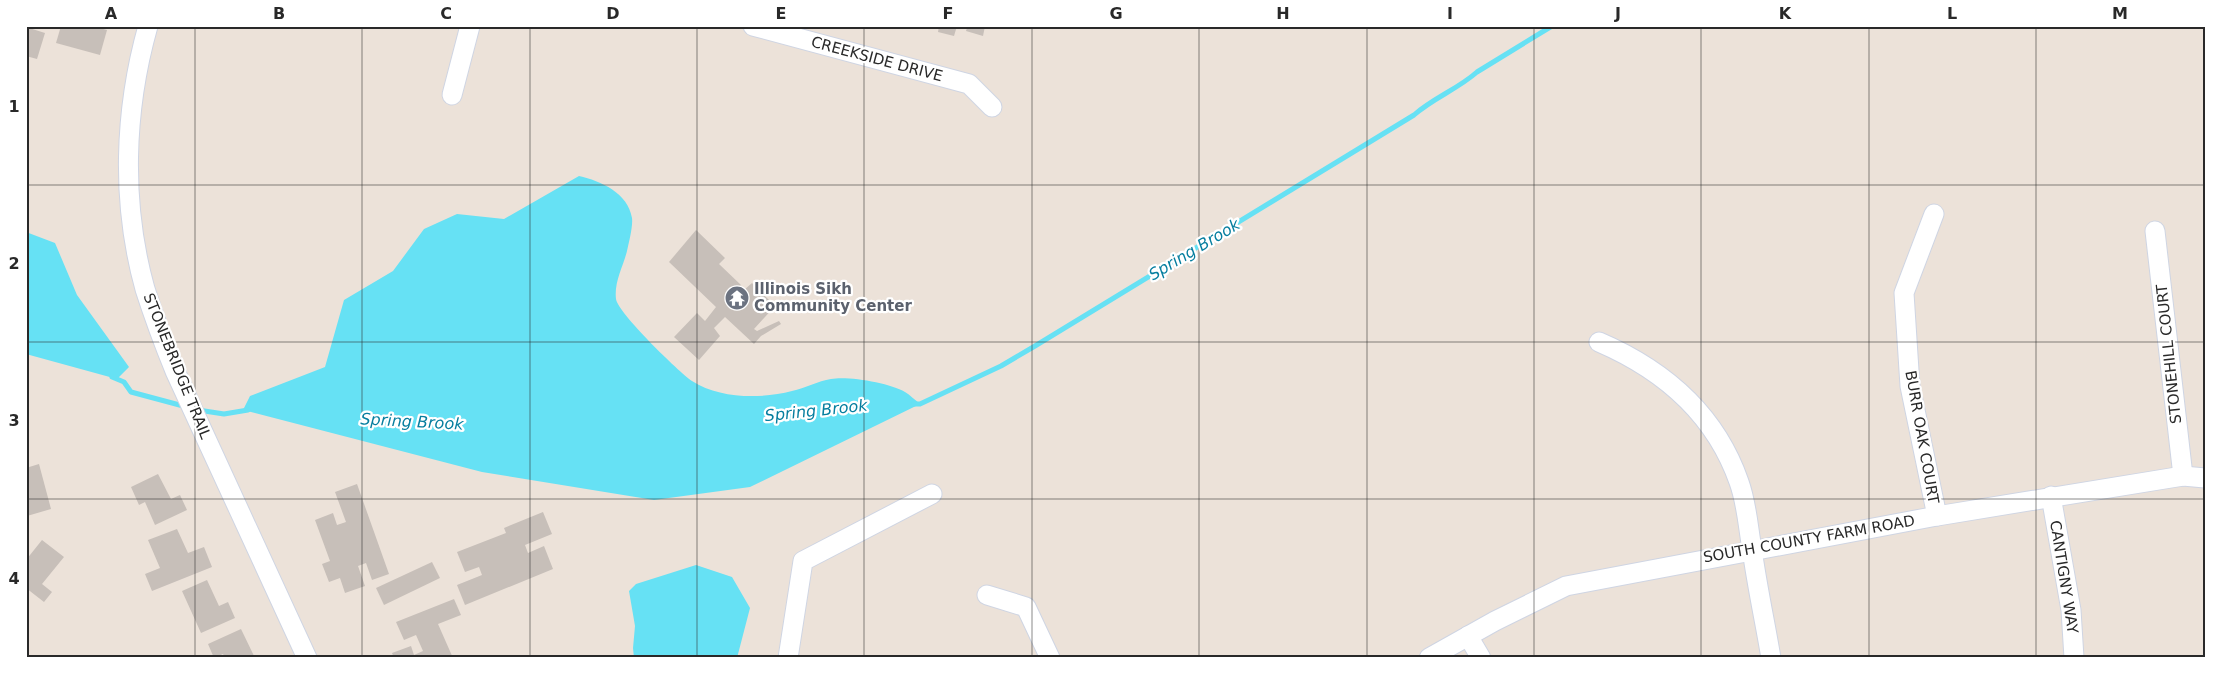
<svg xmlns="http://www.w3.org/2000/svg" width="2231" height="684" font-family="'DejaVu Sans',sans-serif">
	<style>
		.water { fill: #66e1f4 }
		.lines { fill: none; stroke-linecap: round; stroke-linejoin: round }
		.stream { stroke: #66e1f4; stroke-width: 5 }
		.building { fill: #c7bfb9 }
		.street-casing { stroke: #cfd5e3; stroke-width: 21 }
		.street { stroke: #fff; stroke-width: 19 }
		.grid { fill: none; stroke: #292929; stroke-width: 1; stroke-opacity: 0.55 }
		.labels { text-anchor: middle; stroke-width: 4.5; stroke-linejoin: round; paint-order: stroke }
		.street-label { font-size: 15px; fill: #292929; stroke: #fff }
		.worship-label { font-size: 15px; font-weight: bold; fill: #5b616d; stroke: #fff; text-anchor: start }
		.water-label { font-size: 16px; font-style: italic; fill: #067e9f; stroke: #fff }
		.neatline { fill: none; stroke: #292929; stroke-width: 2 }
		.grid-label { font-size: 16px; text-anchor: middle; font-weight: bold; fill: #292929 }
	</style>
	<rect width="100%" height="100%" fill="#ece2d9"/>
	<g class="water">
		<path d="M579 176C601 181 628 193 632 218 633 227 629 242 627 251 623 267 614 282 616 299 618 313 679 372 692 381 720 399 761 399 792 391 805 388 818 381 831 379 849 376 890 383 905 392 910 395 915 400 920 404L750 487 654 500 482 472 243 410 250 396 325 367 344 300 393 271 424 229 457 214 504 219Z"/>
		<path d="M26 232 55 243 77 295 129 367 117 379 26 354Z"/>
		<path d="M696 565 732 577 750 608 737 658H634L633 648 635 626 629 591 636 584Z"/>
	</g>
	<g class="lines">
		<g class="stream">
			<path d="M112 377 124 382 131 392 187 407"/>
			<path d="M914 404H920L1001 366 1035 346 1414 115C1433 98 1458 89 1477 72L1552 26"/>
			<path d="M198 410 224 414 248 410"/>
		</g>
	</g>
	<g class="building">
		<path d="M61 26H92L107 30 100 55 56 43Z"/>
		<path d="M939 26H957L954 36 938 32Z"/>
		<path d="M963 26H985L983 36 966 31 967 28Z"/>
		<path d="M26 27 45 33 37 59 26 56Z"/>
		<path d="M696 230 725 258 719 264 741 285 740 286 744 290 752 283 775 306 754 329 757 331 779 321 781 324 761 336 754 344 725 317 714 328 720 336 699 360 674 337 697 313 705 321 716 307 669 262Z"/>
		<path d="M39 464 51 509 27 516 26 468Z"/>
		<path d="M158 474 171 499 180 495 187 510 155 525 145 502 139 505 131 487Z"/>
		<path d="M357 484 389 574 372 580 366 563 358 566 365 586 345 593 340 578 329 582 322 564 330 561 315 520 333 513 337 525 346 522 335 492Z"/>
		<path d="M543 512 552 534 525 545 528 553 544 546 553 569 465 605 457 585 482 575 479 567 465 572 457 552 506 533 504 528Z"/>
		<path d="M177 529 188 553 204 547 212 567 152 591 145 574 160 568 148 540Z"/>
		<path d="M42 540 64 557 42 584 52 592 44 602 26 588V560Z"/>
		<path d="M432 562 440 578 384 605 376 588Z"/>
		<path d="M207 580 219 606 228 602 235 618 201 633 182 591Z"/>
		<path d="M454 599 461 615 438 624 453 658H394L392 653 411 646 414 655 423 651 416 635 404 640 396 622Z"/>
		<path d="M241 629 255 658H225L223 654 214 658 208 644Z"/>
	</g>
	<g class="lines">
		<defs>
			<g id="street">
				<path d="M148 26C124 111 121 203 145 289 154 317 164 344 175 371L307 658"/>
				<path d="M753 26 969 84 992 107"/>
				<path d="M452 95 470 26"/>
				<path d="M1934 214 1904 293 1910 386 1937 516"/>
				<path d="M2155 231 2183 476"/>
				<path d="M1599 342C1664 370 1715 413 1739 482 1747 504 1748 527 1752 549 1757 586 1765 622 1771 658"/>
				<path d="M2051 496 2071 610 2074 658"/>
				<path d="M987 595 1026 607 1050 658"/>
				<path d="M1468 636 1481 658"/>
				<path d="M788 658 803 561 932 494"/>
				<path d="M1429 658 1495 621 1566 586 1937 516 2183 476 2205 478"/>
			</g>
		</defs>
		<use href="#street" class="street-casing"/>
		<use href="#street" class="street"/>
	</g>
	<path class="grid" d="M195 26V658M362 26V658M530 26V658M697 26V658M864 26V658M1032 26V658M1199 26V658M1367 26V658M1534 26V658M1701 26V658M1869 26V658M2036 26V658M26 185H2205M26 342H2205M26 499H2205"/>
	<defs>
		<symbol id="temple-disc" viewBox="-11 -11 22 22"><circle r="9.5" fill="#6b7280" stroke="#fff"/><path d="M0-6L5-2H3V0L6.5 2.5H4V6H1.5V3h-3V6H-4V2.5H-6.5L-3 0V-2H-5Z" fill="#fff"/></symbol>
	</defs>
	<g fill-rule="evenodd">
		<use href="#temple-disc" x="723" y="284" width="28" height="28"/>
	</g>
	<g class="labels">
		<g class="street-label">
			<text transform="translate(877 59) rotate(15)" y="5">CREEKSIDE DRIVE</text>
			<text transform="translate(2169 354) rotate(-96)" y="5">STONEHILL COURT</text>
			<text transform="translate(177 366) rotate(68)" y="5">STONEBRIDGE TRAIL</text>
			<text transform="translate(1922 437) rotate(80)" y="5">BURR OAK COURT</text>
			<text transform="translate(1809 539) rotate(-10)" y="5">SOUTH COUNTY FARM ROAD</text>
			<text transform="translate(2064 577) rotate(81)" y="5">CANTIGNY WAY</text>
		</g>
		<g class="worship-label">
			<text x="754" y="294">Illinois Sikh<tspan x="754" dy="17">Community Center</tspan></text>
		</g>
		<g class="water-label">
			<text transform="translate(1194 249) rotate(-31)" y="6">Spring Brook</text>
			<text transform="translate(816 410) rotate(-6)" y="6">Spring Brook</text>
			<text transform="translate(412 421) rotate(3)" y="6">Spring Brook</text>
		</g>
	</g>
	<rect width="2231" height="684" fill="none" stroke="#ffffff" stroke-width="55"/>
	<rect x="28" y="28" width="2176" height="628" class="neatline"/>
	<g class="grid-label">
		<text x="111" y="19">A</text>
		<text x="279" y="19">B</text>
		<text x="446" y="19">C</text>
		<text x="613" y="19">D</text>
		<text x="781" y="19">E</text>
		<text x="948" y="19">F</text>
		<text x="1116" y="19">G</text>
		<text x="1283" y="19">H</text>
		<text x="1450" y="19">I</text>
		<text x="1618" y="19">J</text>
		<text x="1785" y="19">K</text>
		<text x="1952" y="19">L</text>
		<text x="2120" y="19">M</text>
		<text x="14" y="112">1</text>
		<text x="14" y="269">2</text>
		<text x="14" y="426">3</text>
		<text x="14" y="584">4</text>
	</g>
</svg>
